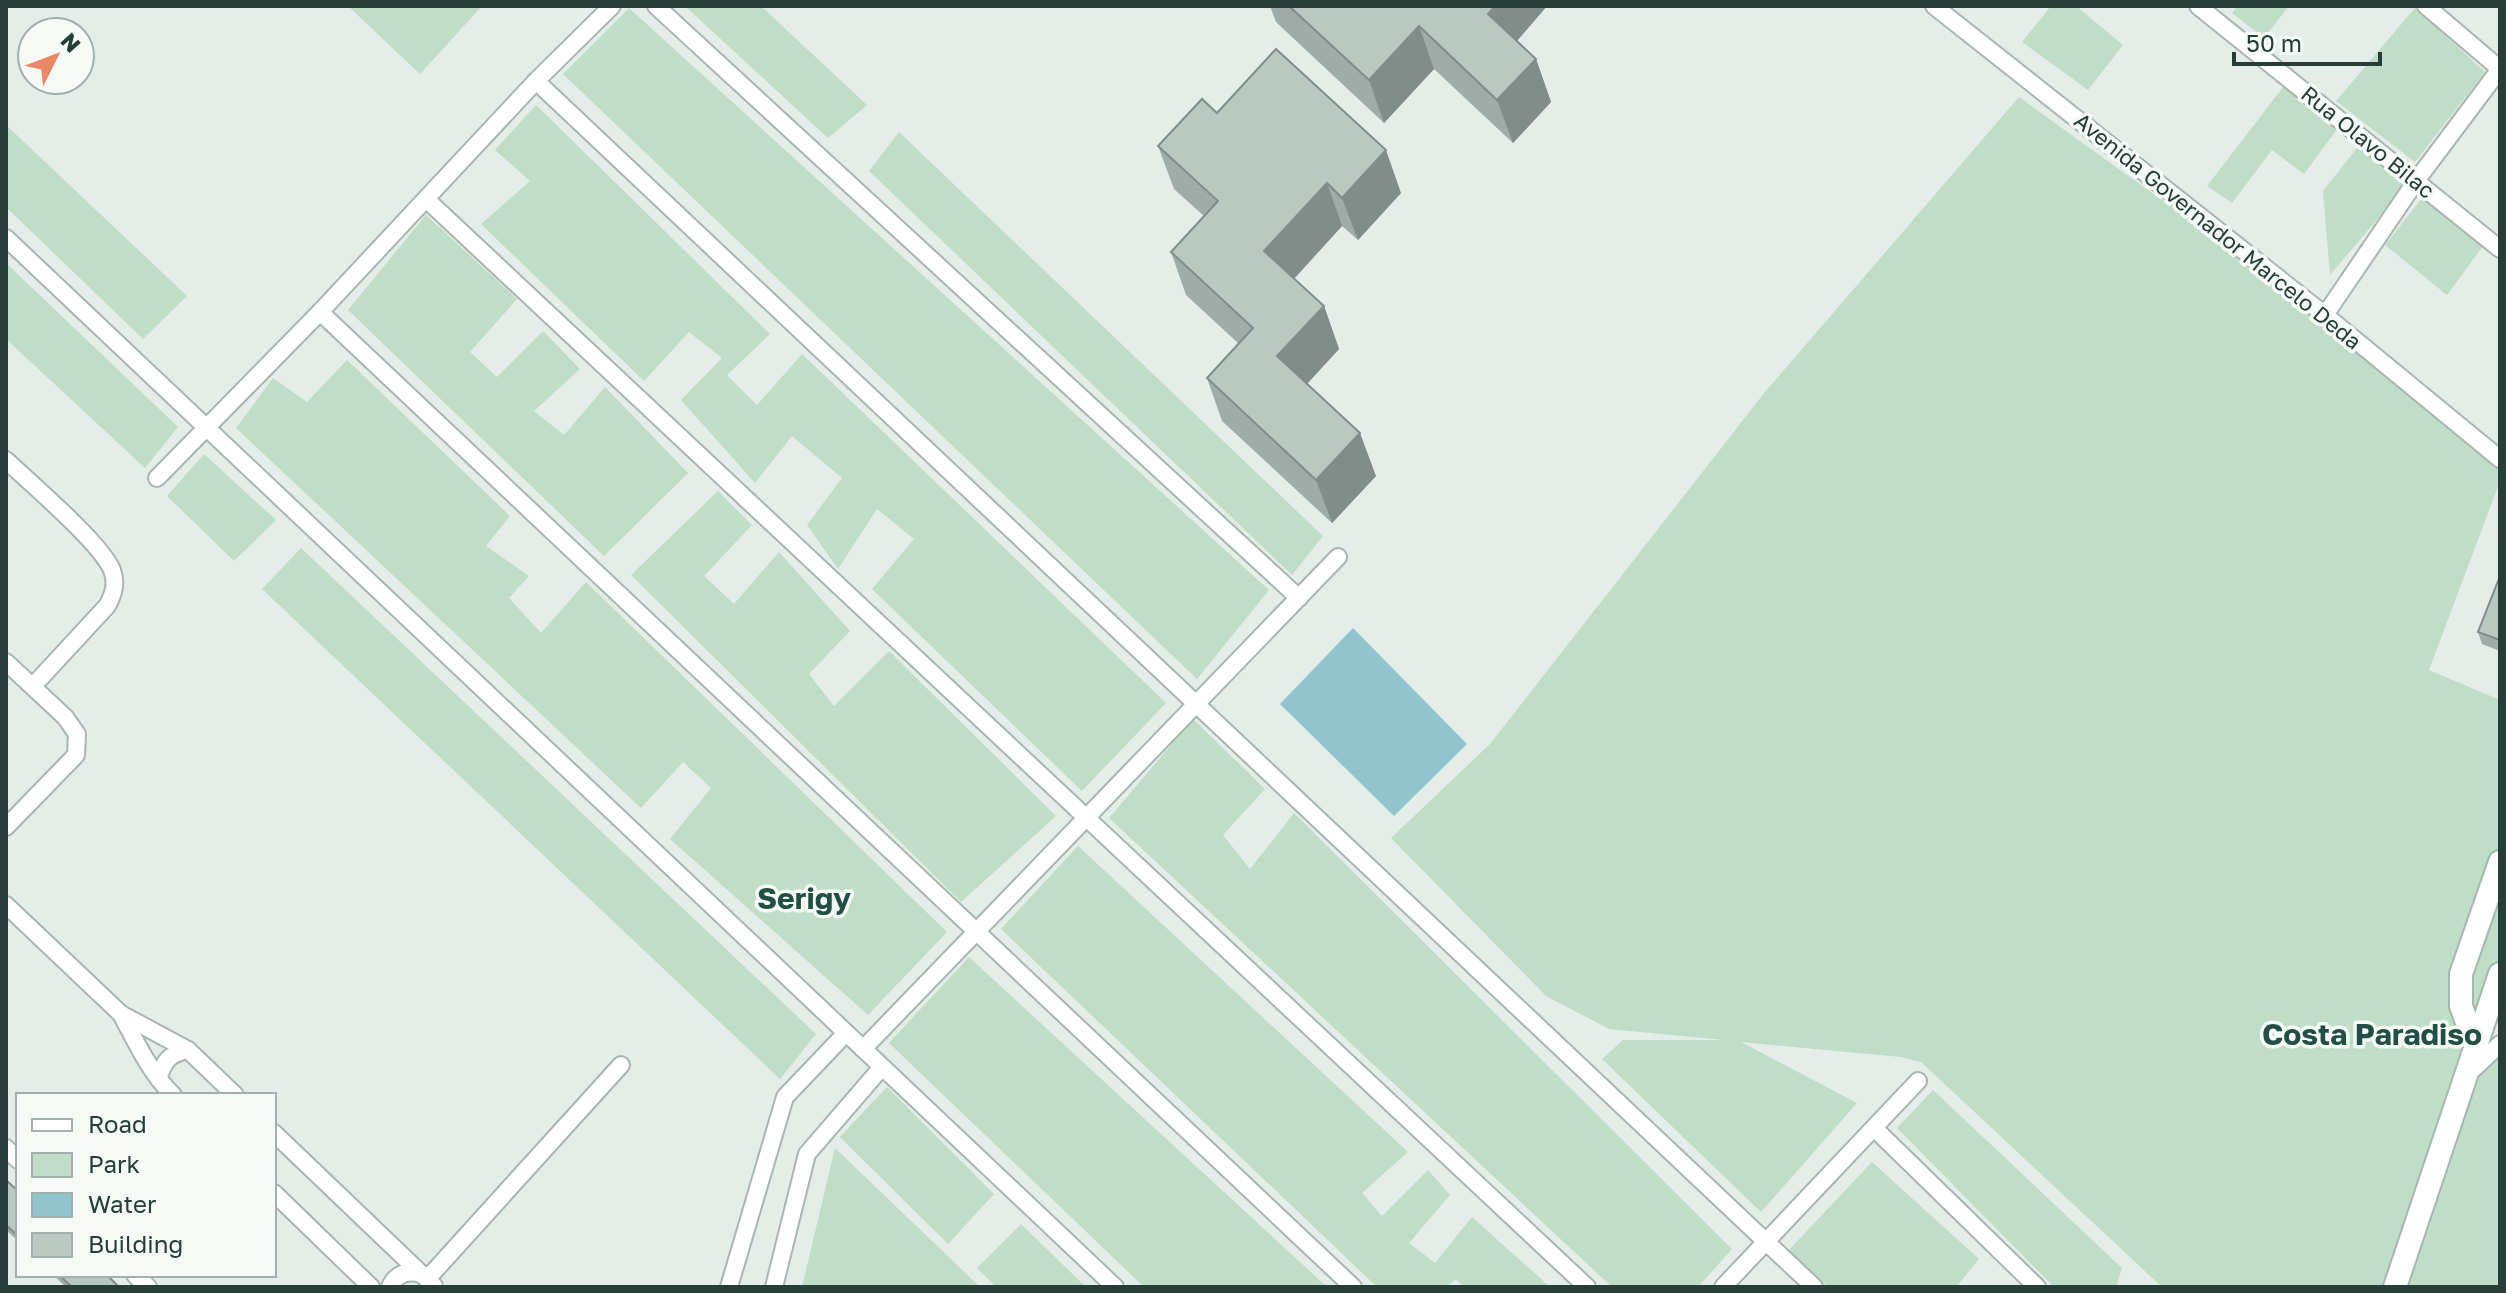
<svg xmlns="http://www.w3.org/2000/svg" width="2506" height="1293" font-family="'Golos Text',sans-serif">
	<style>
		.green { fill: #bfddc7 }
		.water { fill: #90c5cf }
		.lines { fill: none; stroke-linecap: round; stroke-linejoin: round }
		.street-casing { stroke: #a8b5b0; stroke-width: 20 }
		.secondary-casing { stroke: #a3b8b1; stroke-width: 26 }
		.street { stroke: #fff; stroke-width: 16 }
		.secondary { stroke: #fff; stroke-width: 22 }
		.wall { fill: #a0aca7 }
		.shaded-wall { fill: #828c88 }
		.building { fill: #bac8c2; stroke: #828c88; stroke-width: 2 }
		.labels { text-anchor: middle; stroke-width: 7; stroke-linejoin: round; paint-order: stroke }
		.street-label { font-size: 22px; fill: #253e37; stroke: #f5faf7 }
		.district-label { font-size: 30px; font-weight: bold; fill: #214f44; stroke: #f5faf7 }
	</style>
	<rect width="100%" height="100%" fill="#e5ede9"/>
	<g class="green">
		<path d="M348 6H482L420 74Z"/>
		<path d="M685 6H761L867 105 828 138Z"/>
		<path d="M2051 6H2076L2123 45 2088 90 2022 42Z"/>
		<path d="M2237 6H2289L2264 38 2232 13Z"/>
		<path d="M629 8 1269 590 1197 679 563 74Z"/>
		<path d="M2415 8 2485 72 2415 162 2336 101Z"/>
		<path d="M2284 86 2340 125 2304 174 2272 150 2232 203 2207 186Z"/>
		<path d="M2019 97 2349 335 2500 459V481L2429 670 2500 700V977L2466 1074 2500 1044V1287H2162L1921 1062 1901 1057 1741 1042 1857 1103 1761 1212 1602 1059 1623 1040H1724L1609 1029 1546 996 1391 838 1490 744 1765 392Z"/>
		<path d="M536 105 770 334 727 375 757 405 802 354 1166 703 1082 791 872 589 914 539 877 509 838 569 807 525 842 478 792 436 755 483 681 400 722 358 689 332 644 381 481 224 530 181 495 150Z"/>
		<path d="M6 125 187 296 143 339 6 207Z"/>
		<path d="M899 132 1323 536 1292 575 869 171Z"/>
		<path d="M2361 143 2407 184 2330 275 2323 191Z"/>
		<path d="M2422 198 2483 246 2447 295 2385 245Z"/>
		<path d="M426 215 517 299 470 352 497 377 543 331 580 369 534 411 564 435 605 387 688 473 604 556 348 310Z"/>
		<path d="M6 263 178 427 145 468 6 339Z"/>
		<path d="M347 360 510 516 486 546 529 576 509 598 541 633 586 582 947 932 868 1015 670 839 711 788 683 762 641 808 236 428 273 378 307 402Z"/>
		<path d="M204 454 276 520 234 561 167 496Z"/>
		<path d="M718 491 752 525 704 576 734 604 779 552 850 631 809 674 834 706 889 651 1056 816 961 902 631 575Z"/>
		<path d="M301 548 816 1034 780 1079 262 589Z"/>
		<path d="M1193 719 1265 789 1223 835 1250 869 1294 813 1732 1249 1698 1287H1612L1109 818Z"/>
		<path d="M1078 846 1408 1152 1362 1193 1382 1216 1428 1170 1450 1195 1409 1243 1435 1263 1472 1217 1550 1287H1464L1456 1279 1446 1287H1377L1001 929Z"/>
		<path d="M969 957 1327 1287H1144L889 1043Z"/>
		<path d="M887 1087 994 1194 948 1244 840 1137Z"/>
		<path d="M1933 1090 2122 1268 2116 1287H2054L1897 1128Z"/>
		<path d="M835 1148 980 1287H802Z"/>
		<path d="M1872 1162 1979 1259 1956 1287H1828L1788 1251Z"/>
		<path d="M1021 1224 1086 1287H996L977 1268Z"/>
	</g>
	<path class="water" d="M1353 628 1467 744 1394 816 1280 704Z"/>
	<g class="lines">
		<defs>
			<g id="street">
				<path d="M656 6 1299 598"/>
				<path d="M1934 6 2325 315 2500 459"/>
				<path d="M2198 6 2500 249"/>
				<path d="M2426 6 2500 69"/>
				<path d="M536 81 1814 1287"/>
				<path d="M426 199 1587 1287"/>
				<path d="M6 238 1115 1287"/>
				<path d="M320 312 1353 1287"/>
				<path d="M2325 315 2416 181 2500 69"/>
				<path d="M6 460C30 483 100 542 112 570 117 583 114 594 107 606L33 686"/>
				<path d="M157 478 320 312 536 81 612 6"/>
				<path d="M6 662 65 717 77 734 76 755 6 827"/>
				<path d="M6 905 121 1014 188 1050 235 1095"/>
				<path d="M121 1014C136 1042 150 1073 173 1095"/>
				<path d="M863 1049 1338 557"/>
				<path d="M2467 1075 2500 1044"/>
				<path d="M158 1078C165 1060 169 1054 188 1050"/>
				<path d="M1874 1128 2037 1287"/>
				<path d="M274 1133 434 1286"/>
				<path d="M6 1148 18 1160"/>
				<path d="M274 1193 371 1287"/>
				<path d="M135 1275 148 1287"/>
				<path d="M428 1278 621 1065"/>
				<path d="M390 1287C396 1273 408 1270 422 1274"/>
				<path d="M729 1287 785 1097 846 1033"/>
				<path d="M774 1287 807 1154 882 1067"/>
				<path d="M1723 1287 1918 1081"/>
			</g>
			<g id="secondary">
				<path d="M2475 1044 2461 1006V974L2500 862"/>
				<path d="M2395 1287 2500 974"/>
			</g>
		</defs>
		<use href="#street" class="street-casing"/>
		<use href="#secondary" class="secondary-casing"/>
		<use href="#street" class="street"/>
		<use href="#secondary" class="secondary"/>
	</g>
	<g class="wall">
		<path d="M1270 6H1547L1516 42 1536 59 1551 102 1513 143 1434 69 1384 123 1276 22Z"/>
		<path d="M1217 113 1401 193 1358 240 1342 226 1294 279 1324 306 1339 349 1307 384 1376 476 1332 523 1222 421 1207 378 1239 344 1186 295 1171 252 1204 216 1174 189 1158 146Z"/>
		<path d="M2500 576V651L2482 644 2478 632Z"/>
		<path d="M6 1180 18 1191V1241L6 1230Z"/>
		<path d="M53 1275H107L119 1287H66Z"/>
	</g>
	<g class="shaded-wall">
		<path d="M1495 6H1547L1503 57 1488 14Z"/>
		<path d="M1419 26 1434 69 1384 123 1369 80Z"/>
		<path d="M1536 59 1551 102 1513 143 1497 100Z"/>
		<path d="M1386 150 1401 193 1358 240 1342 198Z"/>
		<path d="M1327 183 1342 226 1280 294 1264 251Z"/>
		<path d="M1324 306 1339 349 1293 399 1277 356Z"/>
		<path d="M1360 433 1376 476 1332 523 1316 480Z"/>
	</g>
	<g class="building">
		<path d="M1289 6H1495L1488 14 1536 59 1497 100 1419 26 1369 80Z"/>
		<path d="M1276 49 1386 150 1342 198 1327 183 1264 251 1324 306 1277 356 1360 433 1316 480 1207 378 1253 328 1171 252 1218 201 1158 146 1202 99 1217 113Z"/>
		<path d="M2500 576V640L2478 632Z"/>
		<path d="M6 1180 18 1191V1236L6 1225Z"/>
		<path d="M59 1275H107L119 1287H72Z"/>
	</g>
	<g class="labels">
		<g class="street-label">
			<text transform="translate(2368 142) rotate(39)" y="8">Rua Olavo Bilac</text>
			<text transform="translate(2218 231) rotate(39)" y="8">Avenida Governador Marcelo Deda</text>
		</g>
		<g class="district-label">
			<text x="804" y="909">Serigy</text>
			<text x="2372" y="1045">Costa Paradiso</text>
		</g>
	</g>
	<rect width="2506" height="1293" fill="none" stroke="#253e37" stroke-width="16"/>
	<rect x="16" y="1093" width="260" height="184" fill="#f5faf7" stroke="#a2afaa" stroke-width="2"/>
	<rect x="32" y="1119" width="40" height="12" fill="#ffffff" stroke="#a2afaa" stroke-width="2"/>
	<text x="88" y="1133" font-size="24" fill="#253e37">Road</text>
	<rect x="32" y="1153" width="40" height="24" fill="#bfddc7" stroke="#a2afaa" stroke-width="2"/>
	<text x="88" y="1173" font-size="24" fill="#253e37">Park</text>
	<rect x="32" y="1193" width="40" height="24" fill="#90c5cf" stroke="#a2afaa" stroke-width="2"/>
	<text x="88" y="1213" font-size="24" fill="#253e37">Water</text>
	<rect x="32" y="1233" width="40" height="24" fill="#bac8c2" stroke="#a2afaa" stroke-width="2"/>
	<text x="88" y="1253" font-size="24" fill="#253e37">Building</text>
	<g transform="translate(56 56) rotate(48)"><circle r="38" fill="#f5faf7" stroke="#a2afaa" stroke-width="2"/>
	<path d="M0-6L14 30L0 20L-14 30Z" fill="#ea8765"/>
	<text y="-12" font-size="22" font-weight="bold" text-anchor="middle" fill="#253e37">N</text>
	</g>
	<path d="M2234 52v12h146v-12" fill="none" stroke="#253e37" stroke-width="4"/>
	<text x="2246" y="52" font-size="24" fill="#253e37" stroke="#f5faf7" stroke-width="6" paint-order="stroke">50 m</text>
</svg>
